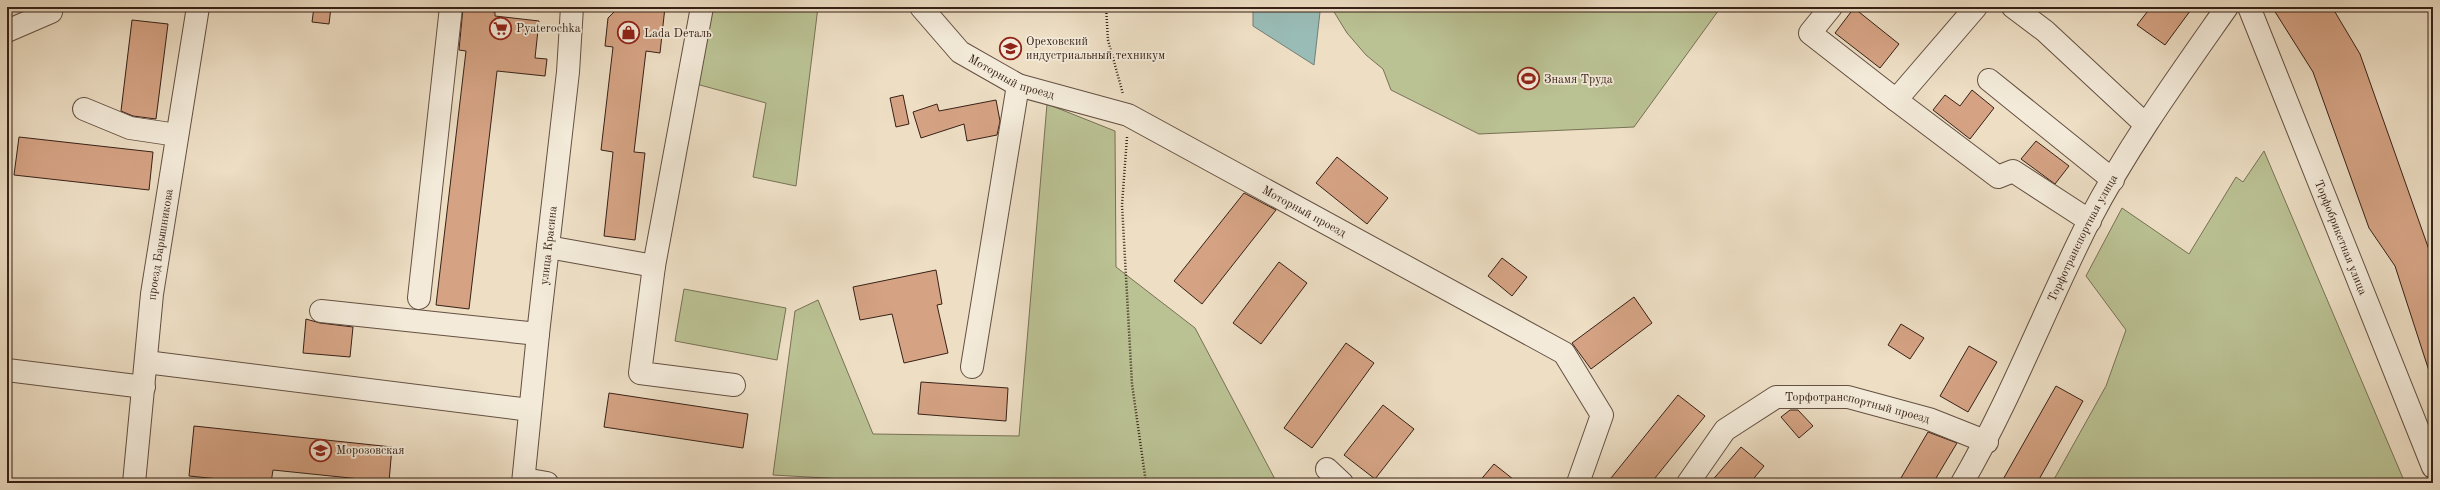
<svg xmlns="http://www.w3.org/2000/svg" width="2440" height="490" font-family="'Old Standard TT',serif">
	<style>
		.green { fill: #bac193; stroke: #787155 }
		.water { fill: #99bcb6; stroke: #727e76 }
		.building { fill: #d5a384; stroke: #372117 }
		.lines { fill: none; stroke-linecap: round; stroke-linejoin: round }
		.minor-casing { stroke: #645042; stroke-width: 24 }
		.path { stroke: #372117; stroke-width: 2.5; stroke-dasharray: 1 2; stroke-linecap: butt }
		.minor { stroke: #f3ead9; stroke-width: 22 }
		.labels { text-anchor: middle; stroke-width: 3.5; stroke-linejoin: round; paint-order: stroke }
		.poi-label { font-size: 12px; fill: #372117; stroke: #f3ead9; text-anchor: start }
		.street-label { font-size: 12px; fill: #372117; stroke: #f3ead9 }
	</style>
	<rect width="100%" height="100%" fill="#eddec4"/>
	<filter id="stains"><feTurbulence type="fractalNoise" baseFrequency=".005" numOctaves="4"/><feColorMatrix values="0 0 0 0 .2 0 0 0 0 .09 0 0 0 0 .02 0 0 0 .5 -.17"/></filter>
	<radialGradient id="worn" r=".72"><stop offset=".6" stop-color="#630" stop-opacity="0"/><stop offset="1" stop-color="#630" stop-opacity=".3"/></radialGradient>
	<g class="green">
		<path d="M707 7H818L796 186 753 177 766 103 689 82Z"/>
		<path d="M1331 7H1721L1634 127 1479 134 1391 90 1383 69 1366 55 1347 33Z"/>
		<path d="M1047 104 1115 131 1116 267 1195 328 1277 483H844L843 479 773 475 795 311 818 300 873 434 1019 436Z"/>
		<path d="M2264 151 2405 483H2052L2106 386 2126 330 2086 276 2122 208 2189 254 2236 177 2243 182Z"/>
		<path d="M684 289 786 308 777 360 675 341Z"/>
	</g>
	<path class="water" d="M1253 7H1318L1320 12 1314 65 1253 26Z"/>
	<g class="building">
		<path d="M314 7H331L329 24 312 22Z"/>
		<path d="M619 7H665L660 53 646 51 634 152 645 153 635 240 604 236 613 152 601 150 613 47 605 46 608 18Z"/>
		<path d="M2151 7H2193L2165 45 2137 25Z"/>
		<path d="M2272 7H2332L2360 54 2433 261V373L2430 374 2395 266 2369 228 2313 72Z"/>
		<path d="M463 8 495 12V16L539 21 535 58 547 59 545 76 497 71 469 309 436 305 466 51 459 50Z"/>
		<path d="M1854 8 1899 44 1880 68 1835 33Z"/>
		<path d="M132 20 168 24 156 119 133 116 121 111Z"/>
		<path d="M1972 90 1994 108 1970 139 1933 110 1945 95 1960 106Z"/>
		<path d="M903 95 909 124 896 127 890 98Z"/>
		<path d="M996 100 1000 121 997 135 967 141 964 124 921 138 913 112 937 104 939 111Z"/>
		<path d="M19 137 153 152 149 190 14 175Z"/>
		<path d="M2036 141 2069 166 2055 184 2021 159Z"/>
		<path d="M1337 157 1388 198 1367 224 1316 183Z"/>
		<path d="M1244 193 1276 210 1202 304 1174 281Z"/>
		<path d="M1502 258 1527 277 1512 296 1488 276Z"/>
		<path d="M1279 262 1307 283 1261 344 1233 323Z"/>
		<path d="M936 270 942 304 937 305 948 353 904 363 892 314 860 320 853 287Z"/>
		<path d="M1634 297 1652 323 1591 369 1572 343Z"/>
		<path d="M306 319 320 323 353 327 350 357 303 353Z"/>
		<path d="M1901 324 1924 338 1910 359 1888 345Z"/>
		<path d="M1346 343 1374 363 1312 448 1284 428Z"/>
		<path d="M1969 346 1997 362 1968 412 1940 396Z"/>
		<path d="M921 382 1008 388 1006 421 918 414Z"/>
		<path d="M2056 386 2083 401 2037 483H2001Z"/>
		<path d="M609 393 748 414 743 448 604 427Z"/>
		<path d="M1678 395 1705 416 1651 483H1607Z"/>
		<path d="M1383 405 1414 429 1375 479 1344 455Z"/>
		<path d="M1790 410H1798L1813 426 1799 438 1781 417Z"/>
		<path d="M194 426 392 447 389 482 273 470 271 483H238V481L189 476Z"/>
		<path d="M1928 432 1957 443 1933 483H1898Z"/>
		<path d="M1741 447 1764 466 1750 483H1710Z"/>
		<path d="M1494 464 1518 483H1478Z"/>
	</g>
	<g class="lines">
		<defs>
			<g id="minor">
				<path d="M702 7 654 266 640 373 734 385"/>
				<path id="s1" d="M921 7 960 52 1018 85 1128 115 1564 353 1602 415 1578 483"/>
				<path d="M1831 7 1810 33 1896 100 1976 7"/>
				<path d="M2013 7 2045 31 2145 124"/>
				<path id="s2" d="M2249 7 2433 467"/>
				<path d="M7 31 51 12 52 7"/>
				<path d="M1989 80 2113 180"/>
				<path d="M1896 100 1998 177 2013 171 2090 221"/>
				<path d="M84 109 130 128 177 135"/>
				<path d="M548 247 654 266"/>
				<path d="M419 298 451 7"/>
				<path d="M321 311 538 334"/>
				<path d="M146 362 530 410"/>
				<path d="M972 367 1018 85"/>
				<path d="M7 370 144 387"/>
				<path d="M1327 469 1342 483"/>
				<path d="M524 479 547 483"/>
				<path id="s3" d="M134 483 152 294 198 7"/>
				<path id="s4" d="M523 483 538 334 568 72 572 7"/>
				<path id="s5" d="M1688 483 1725 430 1776 397H1848L1929 419 1987 442"/>
				<path id="s6" d="M1962 483C2011 399 2045 308 2089 221 2128 146 2178 77 2227 7"/>
			</g>
		</defs>
		<use href="#minor" class="minor-casing"/>
		<g class="path">
			<path d="M1106 7 1108 40 1123 94"/>
			<path d="M1127 137 1122 205 1132 384 1146 483"/>
		</g>
		<use href="#minor" class="minor"/>
	</g>
	<defs>
		<symbol id="supermarket-ring" viewBox="-11 -11 22 22"><circle r="9.5" fill="#f3ead9" stroke="#8f2418" stroke-width="1.5"/><path d="M-6-5.5h2.5l.6 2H6L4.5 2H-2.5L-4.4-4H-6ZM-1.5 3.2a1.3 1.3 0 1 0 .1 0ZM3 3.2a1.3 1.3 0 1 0 .1 0Z" fill="#8f2418"/></symbol>
		<symbol id="shop-ring" viewBox="-11 -11 22 22"><circle r="9.5" fill="#f3ead9" stroke="#8f2418" stroke-width="1.5"/><path d="M-5-2.5h2.3a2.7 3.5 0 0 1 5.4 0H5L5.5 6h-11ZM-1.5-2.5h3a1.5 2.3 0 0 0-3 0Z" fill="#8f2418"/></symbol>
		<symbol id="university-ring" viewBox="-11 -11 22 22"><circle r="9.5" fill="#f3ead9" stroke="#8f2418" stroke-width="1.5"/><path d="M0-5L7-2L0 1L-7-2ZM-4 1L0 2.5L4 1V4Q0 6-4 4Z" fill="#8f2418"/></symbol>
		<symbol id="stadium-ring" viewBox="-11 -11 22 22"><circle r="9.5" fill="#f3ead9" stroke="#8f2418" stroke-width="1.5"/><path d="M0-5a6.5 5 0 1 0 0 10a6.5 5 0 1 0 0-10ZM-3.5-1.8h7v3.6h-7Z" fill="#8f2418"/></symbol>
		<symbol id="school-ring" viewBox="-11 -11 22 22"><circle r="9.5" fill="#f3ead9" stroke="#8f2418" stroke-width="1.5"/><path d="M0-5L7-2L0 1L-7-2ZM-4 1L0 2.5L4 1V4Q0 6-4 4Z" fill="#8f2418"/></symbol>
	</defs>
	<g fill-rule="evenodd">
		<use href="#supermarket-ring" x="488" y="16" width="25" height="25"/>
		<use href="#shop-ring" x="616" y="20" width="25" height="25"/>
		<use href="#university-ring" x="998" y="36" width="25" height="25"/>
		<use href="#stadium-ring" x="1516" y="66" width="25" height="25"/>
		<use href="#school-ring" x="308" y="438" width="25" height="25"/>
	</g>
	<g class="labels">
		<g class="poi-label">
			<text x="516" y="32">Pyaterochka</text>
			<text x="644" y="37">Lada Dеталь</text>
			<text x="1026" y="45">Ореховский<tspan x="1026" dy="14">индустриальный техникум</tspan></text>
			<text x="1544" y="83">Знамя Труда</text>
			<text x="336" y="454">Морозовская</text>
		</g>
		<g class="street-label">
			<text dy="4" stroke="none"><textPath href="#s1" startOffset="117">Моторный проезд</textPath></text>
			<text dy="4" stroke="none"><textPath href="#s1" startOffset="441">Моторный проезд</textPath></text>
			<text dy="4" stroke="none"><textPath href="#s2" startOffset="248">Торфобрикетная улица</textPath></text>
			<text dy="4" stroke="none"><textPath href="#s6" startOffset="273">Торфотранспортная улица</textPath></text>
			<text dy="4" stroke="none"><textPath href="#s3" startOffset="240">проезд Барышникова</textPath></text>
			<text dy="4" stroke="none"><textPath href="#s4" startOffset="239">улица Красина</textPath></text>
			<text dy="4" stroke="none"><textPath href="#s5" startOffset="208">Торфотранспортный проезд</textPath></text>
		</g>
	</g>
	<rect width="2440" height="490" fill="none" stroke="#eddec4" stroke-width="24"/>
	<rect x="8" y="8" width="2424" height="474" fill="none" stroke="#372117" stroke-width="2"/>
	<rect x="12" y="12" width="2416" height="466" fill="none" stroke="#372117"/>
	<rect width="100%" height="100%" filter="url(#stains)"/>
	<rect width="100%" height="100%" fill="url(#worn)"/>
</svg>
